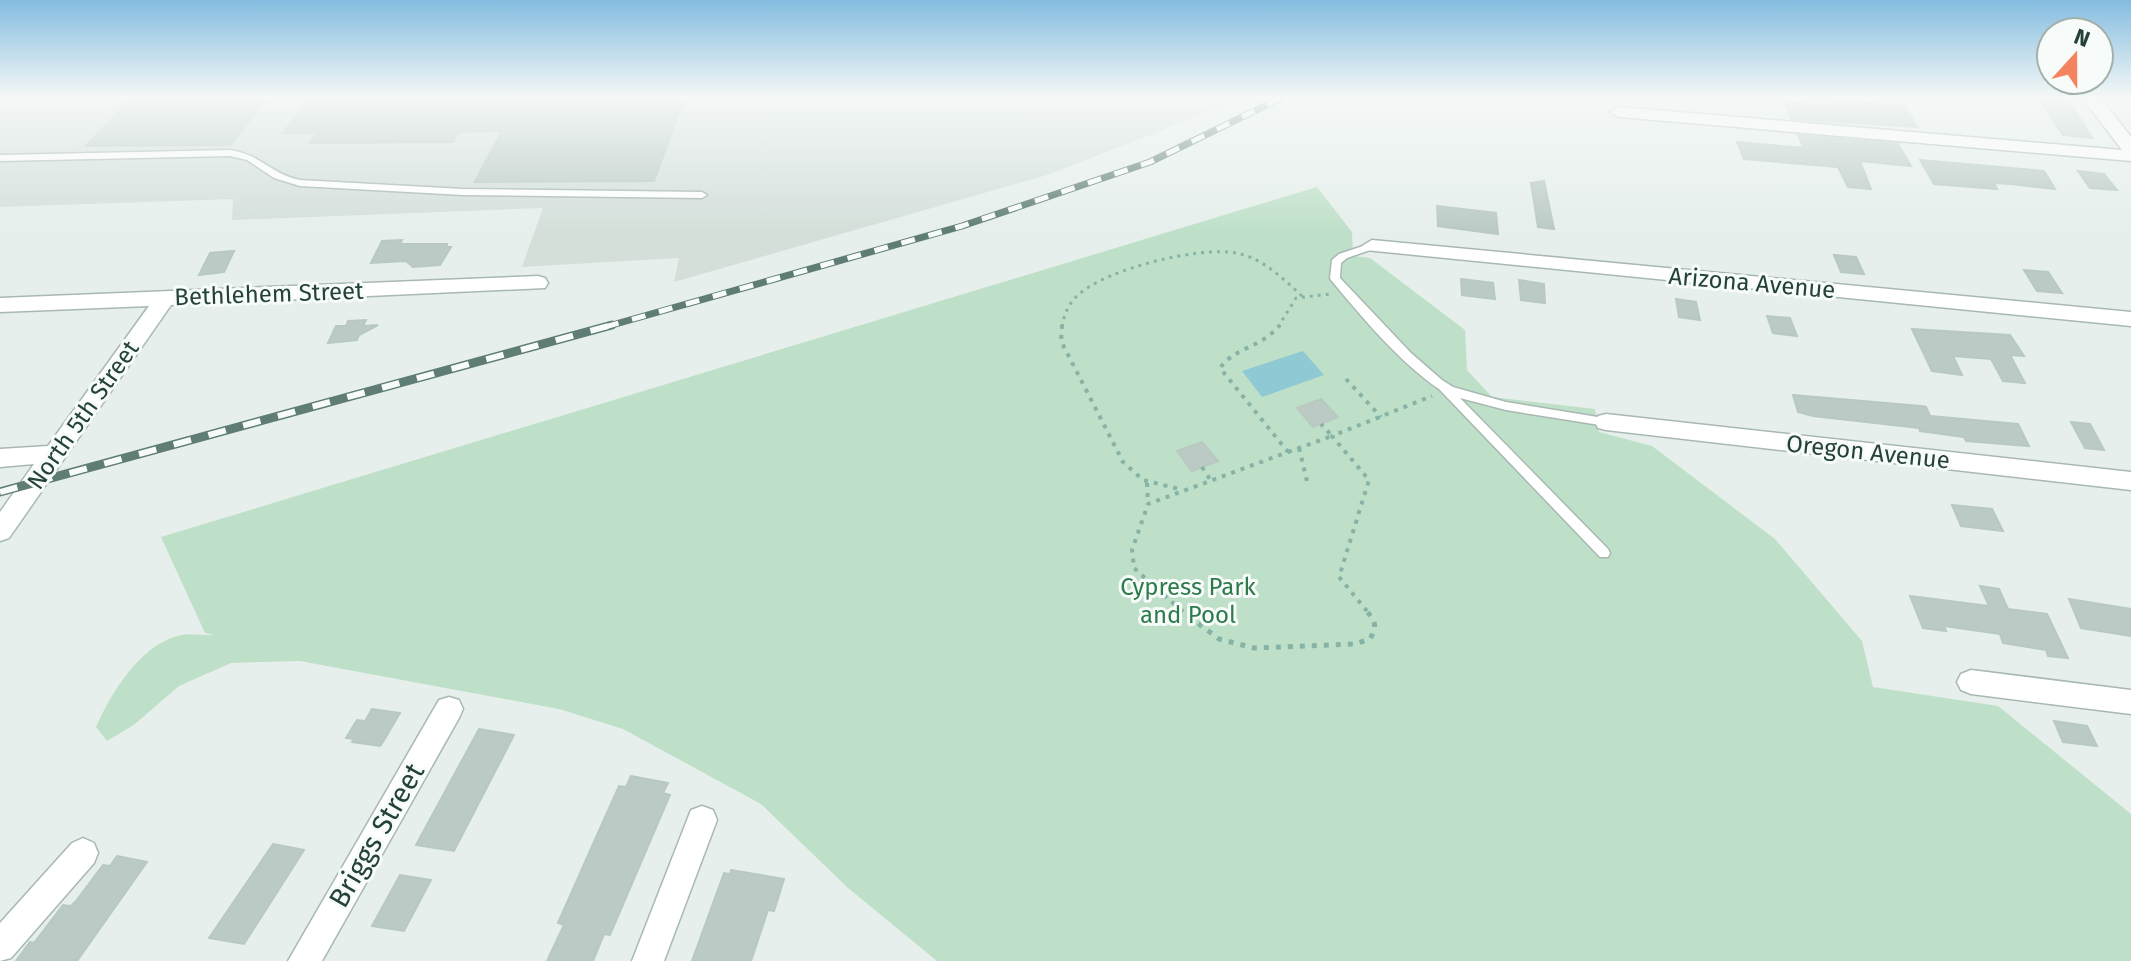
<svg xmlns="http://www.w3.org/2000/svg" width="2131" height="961" font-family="'Fira Sans',sans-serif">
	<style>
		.built { fill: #d4dfda }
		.green { fill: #bfe0c8 }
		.water { fill: #8ec9d4 }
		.building { fill: #bbcac4; stroke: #b8c9c2; stroke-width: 2 }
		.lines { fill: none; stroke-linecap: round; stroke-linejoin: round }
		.lane-casing { stroke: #a8b8b2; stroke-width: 3 }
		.street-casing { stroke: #a8b8b2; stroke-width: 3 }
		.path-far2 { stroke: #86b3a5; stroke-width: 3; stroke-dasharray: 3 5; stroke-linecap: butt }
		.path-far1 { stroke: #86b3a5; stroke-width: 4; stroke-dasharray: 4 6; stroke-linecap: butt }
		.path { stroke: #86b3a5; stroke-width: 5; stroke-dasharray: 5 7; stroke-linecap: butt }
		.lane { fill: #fff; fill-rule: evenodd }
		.street { fill: #fff; fill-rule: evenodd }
		.rail-far1-casing { stroke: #5f7d75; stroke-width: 7 }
		.rail-casing { stroke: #5f7d75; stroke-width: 9 }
		.rail-far1 { stroke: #f7fbf9; stroke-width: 5; stroke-dasharray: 14; stroke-linecap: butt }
		.rail { stroke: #f7fbf9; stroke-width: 6; stroke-dasharray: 18; stroke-linecap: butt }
		.labels { text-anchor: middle; stroke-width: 6; stroke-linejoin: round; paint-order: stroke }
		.street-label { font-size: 24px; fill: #24423a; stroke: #f7fbf9 }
		.park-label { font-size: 24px; fill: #2d7a4b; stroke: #f7fbf9 }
		.near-street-label { font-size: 28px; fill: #24423a; stroke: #f7fbf9 }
	</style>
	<rect width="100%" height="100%" fill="#e6efeb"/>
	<path class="built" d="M0 96H1250L1047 175 674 282 679 258 522 267 543 208 232 220 233 199 0 207Z"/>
	<path class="green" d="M1317 187 1352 232 1353 256 1370 258 1465 330 1467 370 1492 397 1595 409 1599 432 1652 446 1775 539 1862 641 1873 687 1998 706 2131 814V961H937L848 888 761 804 623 729 559 709 300 661 231 663 179 686 135 724 107 741 96 727C111 693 139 647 177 636 188 632 203 636 214 635L205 633 161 537Z"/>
	<path class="water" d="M1303 351 1324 375 1262 397 1242 371Z"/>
	<g class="building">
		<path d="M133 96H269L230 145 86 146Z"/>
		<path d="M310 96H685L654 181 475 182 502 131 459 132 453 142 310 143 317 133H283Z"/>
		<path d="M2044 96H2066L2092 138 2063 135 2038 98 2046 99Z"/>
		<path d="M1833 100 1905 106 1917 127 1791 119 1784 102 1837 107Z"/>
		<path d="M1798 135 1898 144 1911 166 1860 161 1871 189 1848 187 1838 167 1744 159 1737 142 1804 148Z"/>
		<path d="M1920 160 2044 171 2055 189 2010 184 1994 183 1997 189 1934 184Z"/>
		<path d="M2078 171 2104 174 2117 190 2090 188Z"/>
		<path d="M1544 181 1554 229 1538 227 1531 183Z"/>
		<path d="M1437 206 1496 213 1498 234 1438 226Z"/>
		<path d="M402 240 400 244H447L446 247H451L440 265 413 267 406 261 371 263 382 241Z"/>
		<path d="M234 251 224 272 199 275 210 253Z"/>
		<path d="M1834 255 1856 257 1864 274 1841 272Z"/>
		<path d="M2024 270 2048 272 2062 293 2037 291Z"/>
		<path d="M1461 279 1493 283 1495 299 1462 295Z"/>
		<path d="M1519 280 1544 284 1545 303 1521 300Z"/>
		<path d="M1676 299 1696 302 1700 320 1679 317Z"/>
		<path d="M1767 316 1790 318 1797 336 1773 333Z"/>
		<path d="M366 320 363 326 378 325 359 335 357 340 328 343 336 326H346L348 321Z"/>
		<path d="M1912 329 2010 335 2024 356 2010 355 2025 383 2003 381 1991 359 1953 356 1962 375 1932 371Z"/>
		<path d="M1793 395 1921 406 1926 407 1930 416 2018 424 2029 446 1966 441 1964 437 1920 431 1919 428 1813 416 1798 412Z"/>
		<path d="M1321 399 1338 417 1313 427 1297 408Z"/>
		<path d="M2071 422 2090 424 2104 450 2085 448Z"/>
		<path d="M1202 442 1218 461 1192 471 1177 451Z"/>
		<path d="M1952 505 1992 509 2003 531 1961 526Z"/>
		<path d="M1980 586 1999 589 2008 609 2047 614 2068 658 2048 656 2046 650 2003 643 2000 634 1944 626 1946 631 1923 628 1910 596 1989 606Z"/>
		<path d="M2069 599 2131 609V636L2081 628Z"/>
		<path d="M372 709 400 713 383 742 380 746 352 742 354 739 346 738 357 720 365 721Z"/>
		<path d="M2054 721 2087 726 2097 746 2063 742Z"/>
		<path d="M479 729 514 735 454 851 416 845Z"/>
		<path d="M631 776 668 783 663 793 670 795 610 935 604 934 593 961H547L564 925 558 923 606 815 619 786 626 787Z"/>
		<path d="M273 844 304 850 244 944 209 938Z"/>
		<path d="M117 856 147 862 77 961H16L30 942 34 943 63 905 71 906 76 901 103 865 110 866Z"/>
		<path d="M731 870 784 879 774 911 768 910 751 961H692L724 873 730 874Z"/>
		<path d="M400 875 431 880 404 931 372 926Z"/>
	</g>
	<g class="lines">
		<defs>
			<g id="lane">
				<path d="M230 150C262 155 271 174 300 180L463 189 702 192 707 195 702 198 463 195 300 186 274 178 247 160 230 156 0 161V155Z"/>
				<path d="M1372 243 1377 246 1376 248 1347 258 1341 263 1340 278 1411 353 1442 380 1453 387 1506 402 1610 419 1612 422 1610 425 1606 426 1506 410 1460 398 1608 549 1610 553 1608 557H1600L1439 389C1400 363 1361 316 1331 280L1330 278 1332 260 1339 254Z"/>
			</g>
			<g id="street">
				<path d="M2081 96H2099L2131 137V161L1619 117 1610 112 1619 107 2122 150Z"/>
				<path d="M1372 240 2131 312V326L1365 250 1362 246Z"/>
				<path d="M538 276 545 278 548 283 545 288 171 305 9 538 0 541V512L34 464 0 467V449L48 446 149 306 0 312V298Z"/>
				<path d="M1606 414 2131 472V490L1606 430 1598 428 1595 422 1598 416Z"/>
				<path d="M1971 670 2131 690V714L1971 694 1961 690 1957 682 1961 674Z"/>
				<path d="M449 697 459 700 463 709 459 718 322 961H288L439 700Z"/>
				<path d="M702 806 713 810 717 820 664 961H632L691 810Z"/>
				<path d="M83 838 94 843 98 853 94 863 11 958 0 961V923L72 843Z"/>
			</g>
		</defs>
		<use href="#lane" class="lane-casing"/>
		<use href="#street" class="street-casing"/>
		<g class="path-far2">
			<path d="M1062 327C1064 314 1069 303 1078 295 1106 269 1199 246 1236 253 1263 258 1282 278 1302 296"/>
			<path d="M1278 327 1296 298 1330 294"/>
		</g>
		<g class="path-far1">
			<path d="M1062 325 1061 341 1123 462 1143 480 1183 490"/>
			<path d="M1346 379 1381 417"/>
			<path d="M1299 448 1307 481"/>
			<path d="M1288 452 1332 436 1321 424"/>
			<path d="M1202 467 1211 481"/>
			<path d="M1147 483 1148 504"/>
			<path d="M1182 611 1134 568 1132 550 1148 504 1288 452 1220 368C1235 347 1261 348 1280 325"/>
			<path d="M1367 611 1339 577 1369 480 1332 436 1432 396"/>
		</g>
		<path class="path" d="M1179 609 1219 639 1254 648 1355 644 1370 639C1378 625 1375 621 1365 609"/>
		<use href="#lane" class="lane"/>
		<use href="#street" class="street"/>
		<defs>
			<path id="rail-far1" d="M605 327 962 226 1150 162 1285 96"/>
			<path id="rail" d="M0 492 612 325"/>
		</defs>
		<use href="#rail-far1" class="rail-far1-casing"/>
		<use href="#rail" class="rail-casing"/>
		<use href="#rail-far1" class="rail-far1"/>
		<use href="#rail" class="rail"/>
	</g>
	<linearGradient id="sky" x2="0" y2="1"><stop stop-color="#84bce0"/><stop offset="0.42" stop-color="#f4f8f6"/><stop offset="1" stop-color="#f4f8f6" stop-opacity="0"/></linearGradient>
	<rect width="2131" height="231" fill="url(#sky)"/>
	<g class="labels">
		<g class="street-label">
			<text transform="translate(1752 283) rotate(5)" y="8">Arizona Avenue</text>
			<text transform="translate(269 294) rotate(-2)" y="8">Bethlehem Street</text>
			<text transform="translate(83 415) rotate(-55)" y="8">North 5th Street</text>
			<text transform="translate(1868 452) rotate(6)" y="8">Oregon Avenue</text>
		</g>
		<g class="park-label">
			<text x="1188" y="595">Cypress Park<tspan x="1188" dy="28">and Pool</tspan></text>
		</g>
		<g class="near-street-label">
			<text transform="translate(376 835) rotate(-60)" y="10">Briggs Street</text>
		</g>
	</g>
	<g transform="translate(2075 56) rotate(21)"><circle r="38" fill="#f7fbf9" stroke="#a3b1ad" stroke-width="2"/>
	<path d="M0-6L14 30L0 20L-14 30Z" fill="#f4845f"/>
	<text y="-12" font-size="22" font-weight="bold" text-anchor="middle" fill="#24423a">N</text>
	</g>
</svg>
